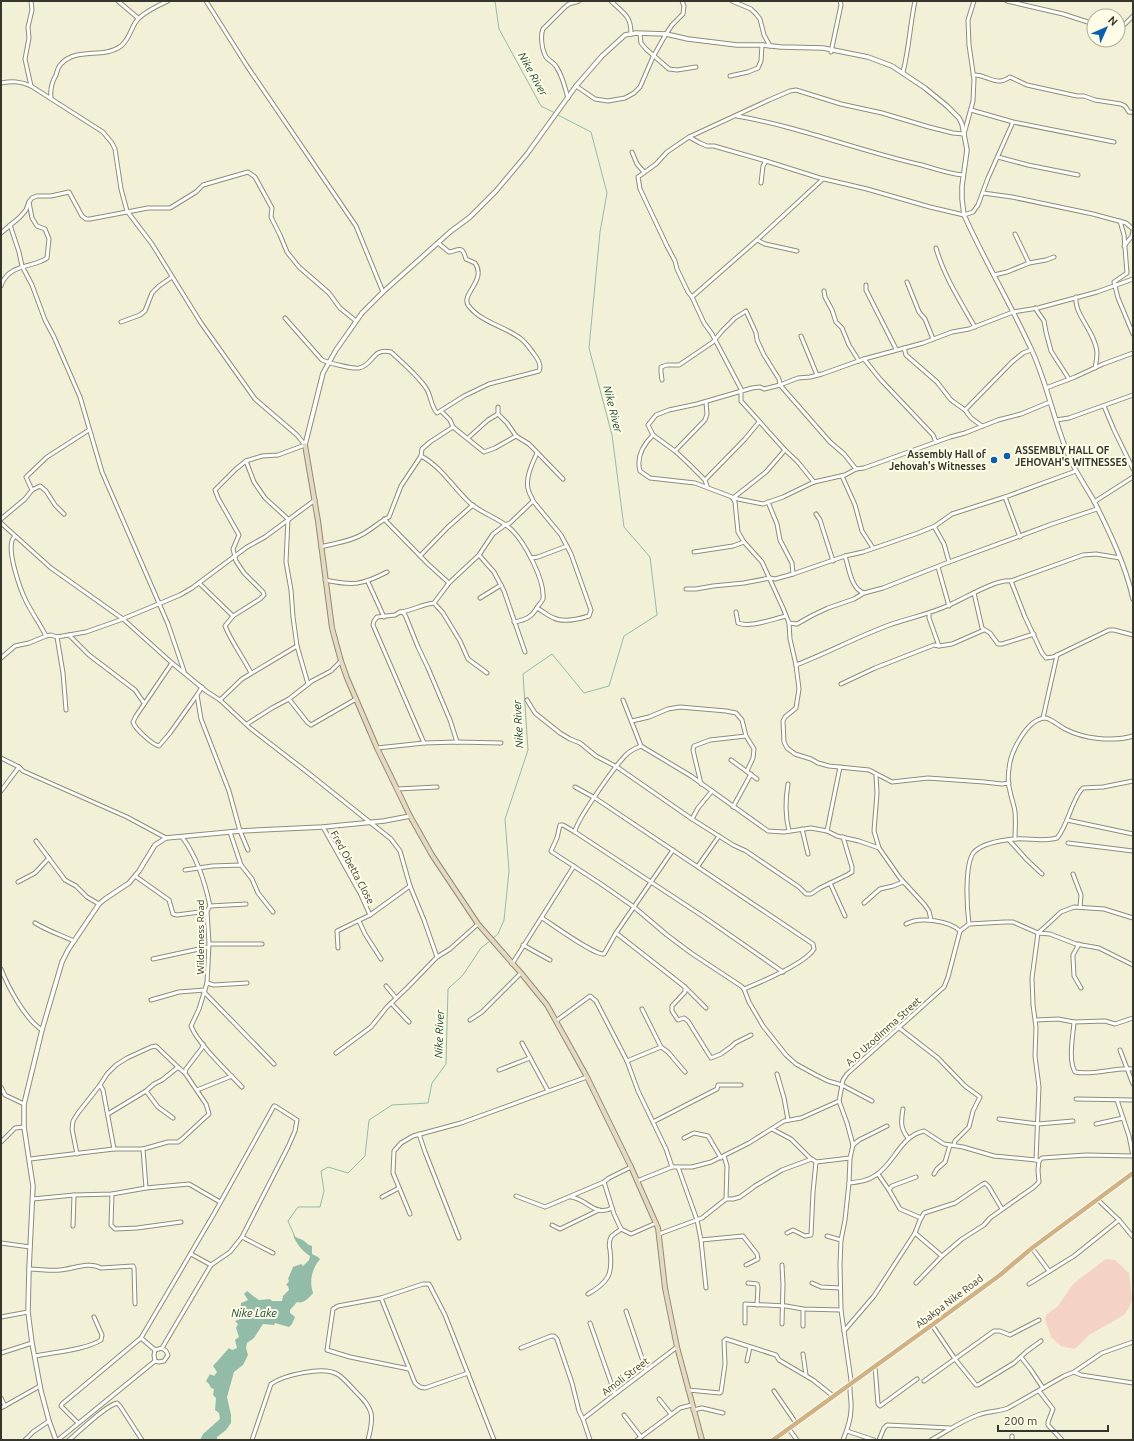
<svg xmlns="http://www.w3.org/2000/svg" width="1134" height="1441" font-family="Ubuntu,sans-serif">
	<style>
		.green { fill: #f4d3c5 }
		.water { fill: #93bca8 }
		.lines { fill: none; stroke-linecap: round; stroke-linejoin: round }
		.stream { stroke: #93bca8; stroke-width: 1 }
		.minor-casing { stroke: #8f8d76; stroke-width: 5 }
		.tertiary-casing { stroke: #8f8d76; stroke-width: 5.5 }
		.secondary-casing { stroke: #8f8d76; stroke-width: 6 }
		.primary-casing { stroke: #fff; stroke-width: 6 }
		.minor { stroke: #fff; stroke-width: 3 }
		.tertiary { stroke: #fff; stroke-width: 3.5 }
		.secondary { stroke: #e7d8c1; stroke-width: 4 }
		.primary { stroke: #d0b182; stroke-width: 4.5 }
		.poi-dot { fill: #0b5fad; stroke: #fffde8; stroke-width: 1.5 }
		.labels { text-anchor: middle; stroke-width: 4; stroke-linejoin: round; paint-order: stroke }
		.poi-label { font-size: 10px; font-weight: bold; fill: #36362c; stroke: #fffde8; text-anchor: start }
		.street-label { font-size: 10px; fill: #36362c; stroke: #fffde8 }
		.water-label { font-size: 11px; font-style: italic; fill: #154935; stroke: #fffde8 }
	</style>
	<rect width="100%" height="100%" fill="#f2f0d6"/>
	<path class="green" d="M1106 1259 1115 1260 1129 1273 1132 1299 1130 1306 1124 1315 1089 1335 1077 1347 1073 1349 1061 1346 1051 1337 1045 1319 1046 1315 1058 1306 1073 1284Z"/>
	<path class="water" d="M293 1235C297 1239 300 1238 304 1241 307 1243 308 1245 312 1246V1254L318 1257 320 1259C312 1269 309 1280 313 1293 309 1298 304 1304 297 1302L290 1310V1313L295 1317 292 1324 289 1327 275 1323 274 1325 263 1324 254 1338 247 1343 246 1348 248 1355 243 1365 234 1372 227 1397 231 1415V1423L226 1430 217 1437V1439L200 1440 203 1434 220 1419 219 1413 215 1410 216 1398 213 1395 214 1389 211 1388 209 1384 206 1381 210 1374 214 1376 217 1372 213 1366 229 1348 232 1350 237 1348 235 1340 239 1337 236 1328 238 1324 235 1321 240 1319 241 1303 248 1300 244 1294 247 1291C249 1292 257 1300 260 1300 263 1300 267 1299 270 1299L272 1301H282L283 1296 289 1290 288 1286 286 1285 289 1281 288 1279 293 1267 301 1264 303 1266 309 1260 310 1256C302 1251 296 1243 293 1235Z"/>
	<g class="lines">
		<g class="stream">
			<path d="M495 1 499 29 541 106 555 113"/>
			<path d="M492 939 498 934 504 920 509 871 505 819 528 750 523 674 552 654 584 693 609 686 624 636 657 615 650 557 624 527 612 435 589 348 600 232 607 193 591 132 558 115"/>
			<path d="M295 1237 288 1221 298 1207H320L324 1191 321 1171 328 1167 348 1173 365 1156 369 1120 392 1105 428 1103 432 1083 446 1064 448 989 463 975 481 948 490 941"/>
		</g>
		<defs>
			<g id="minor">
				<path d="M118 1 138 18"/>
				<path d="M206 1 247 66 356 226 383 292"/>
				<path d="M611 1C624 14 631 15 631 34"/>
				<path d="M732 1 751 9 756 14 760 19 764 35 770 46"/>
				<path d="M1007 1 1063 14 1094 24"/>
				<path d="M1118 26 1125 24 1133 16"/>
				<path d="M640 34 641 43 646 49 669 69 677 70 696 67"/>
				<path d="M831 52 841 5 840 1"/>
				<path d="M903 72C909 49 910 25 915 1"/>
				<path d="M973 75C984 74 991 82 1000 81 1003 81 1007 79 1010 77L1027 85 1077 96H1084L1095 100 1121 104 1125 106 1129 112H1131L1133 113"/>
				<path d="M730 76 748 72 758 68 761 61 762 45"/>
				<path d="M1 83C12 81 20 81 31 86L103 132 112 143 115 149 121 189 127 211 152 244 201 323 255 399 297 435 305 445 278 455 262 456 246 461 236 469 215 490 218 498 239 535 233 549 236 561 244 573 263 592 264 595 260 599 233 616 225 626C232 643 243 657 251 673"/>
				<path d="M31 86 25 59 29 38 28 27 32 10 31 1"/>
				<path d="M576 86 595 99 608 101 625 98 634 93 640 87 653 57 666 34 672 25 683 14 684 6 682 1"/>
				<path d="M51 98C50 90 52 82 56 75 57 71 58 67 61 64 76 47 104 59 121 46 131 38 131 25 139 18 147 11 159 5 168 1"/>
				<path d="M568 98C565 88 563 77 557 68 555 63 549 61 546 57 542 50 540 36 543 29L565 7 569 4 579 1"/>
				<path d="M971 110 1013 122 1114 142"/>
				<path d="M737 116C800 127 860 151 922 165 936 169 949 174 963 175"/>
				<path d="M689 137 700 143 707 146H714L766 161 820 178 867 189 930 207 964 215 973 212 978 205 988 178 1013 122"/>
				<path d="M632 152 637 164 644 172"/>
				<path d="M998 157 1028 165 1078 175"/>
				<path d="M761 183 763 166 766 161"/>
				<path d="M983 193 1012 197 1093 214 1126 223 1133 229"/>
				<path d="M1120 221 1124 235 1127 273 1114 282 1118 298 1133 334"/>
				<path d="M10 225 19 252 22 266 32 285 45 320 54 337 80 397 102 472 168 624 184 671"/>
				<path d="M1 233 20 217 26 210 29 202 32 198 37 196H51L69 192 82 216 86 219H90L148 208H170L196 192 203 185 248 172 255 177 272 208 271 217 280 235 287 252 299 267 329 293 340 308 356 321"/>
				<path d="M1015 234 1029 263"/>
				<path d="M757 240 765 244 797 251"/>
				<path d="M1124 246 1132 236 1133 231"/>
				<path d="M936 248C944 276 960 301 975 327"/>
				<path d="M994 275 1007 272 1029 263 1046 260 1054 257"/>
				<path d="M907 282 919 312 925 319 933 339"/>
				<path d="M866 285V290L896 349"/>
				<path d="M1 286C8 263 34 268 47 258L49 239 45 229 37 226 32 218 29 202"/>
				<path d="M824 291 825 297 832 310 836 322 842 328 849 345 859 361"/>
				<path d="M692 297 757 240 823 179"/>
				<path d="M1076 297C1074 315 1095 331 1097 352 1097 357 1096 363 1095 368"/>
				<path d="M1035 308 1044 321 1046 332 1051 351 1069 379"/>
				<path d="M285 318 322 360C329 363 352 369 359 368 374 365 372 347 391 352 401 361 419 377 426 388 431 395 431 407 437 413L464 396 489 384 539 371C542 365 538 359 534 354 530 349 526 342 520 338 504 326 480 322 468 305 461 294 487 280 475 263L466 259C462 245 460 250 449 252L438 243"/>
				<path d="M121 322 140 315 145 311 152 293 159 286 172 277"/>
				<path d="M801 336 817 375"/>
				<path d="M904 348 906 355 937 382 951 400 965 410 971 418 982 426"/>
				<path d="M864 359 880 379 933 435 936 442"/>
				<path d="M662 380 661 372V367L667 365H679L691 357 713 342 722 331 735 318 746 311 756 333 757 340 764 355 779 379 780 385 830 442 844 454 856 469"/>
				<path d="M1046 388 1075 377 1103 364 1133 353"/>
				<path d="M1104 406 1114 430 1133 469"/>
				<path d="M498 407V414L507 423 516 436 529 444 563 479"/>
				<path d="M965 410 1012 362 1023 353 1031 350"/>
				<path d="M441 411 450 420 453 427 484 452 495 448 516 436"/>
				<path d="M1056 420 1069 418 1133 395"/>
				<path d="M653 435C644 444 636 457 640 471L650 478 695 483 732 497 735 502 738 532 744 542 762 562 783 608 789 623 790 639 796 665 799 689 796 708 785 717 783 721 784 742 787 748 795 754 811 759 818 763 829 766 869 770 892 782 928 778 984 782 1002 784 1009 783"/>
				<path d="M468 438 488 420 498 414"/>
				<path d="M675 451 705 420 707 414 706 402"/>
				<path d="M537 453C532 464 524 480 529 492 530 495 532 497 533 501L561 535 571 554 591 610 589 616C579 619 563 623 554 618 548 616 543 611 537 608"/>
				<path d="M421 456C442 467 454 489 471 504 483 514 501 519 512 530 525 543 545 580 543 599 542 601 540 604 538 606 532 617 526 620 514 622"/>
				<path d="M246 461 254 482 265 498 288 519 286 562 291 590 293 617 297 646 308 684"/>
				<path d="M842 476 855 505 862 531 873 548"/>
				<path d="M705 480 745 439 759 422"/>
				<path d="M814 482 797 461 785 450 741 401V389L712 334 704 323 692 297 688 292 677 269 675 261 667 246 640 189 638 177 656 164 667 152 689 137 769 100 790 91 796 90 841 104 882 113 929 127 953 133 964 134 973 101 974 79 969 45 968 20 974 1"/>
				<path d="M707 486 705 480 688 463 675 451 653 435 648 425 656 415 669 410 697 404 752 388 760 387 764 389 780 385 798 378 810 377 822 374 864 359 923 343 952 332 969 329 1013 312 1038 308 1097 292 1133 279"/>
				<path d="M32 490 40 486 46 491 55 505 64 514"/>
				<path d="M1005 497 1020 537"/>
				<path d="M733 498 763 504 783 497 814 482 845 475 856 469 864 468 889 459 950 437 965 433 998 420 1021 414 1050 402"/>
				<path d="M733 498 766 472 785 450"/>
				<path d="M768 502 777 524 780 540 792 563 793 574"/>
				<path d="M1094 502 1133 477"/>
				<path d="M816 514 820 520 833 561"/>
				<path d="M1 519 25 499 32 490 26 477 47 457 89 430"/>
				<path d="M384 519 428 564 449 583"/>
				<path d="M1 523 51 568 123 619 172 663 206 691 220 700 250 728 307 772 391 839 400 851 410 886 424 920 437 957"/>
				<path d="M935 526V528L944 544 949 562"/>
				<path d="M15 536C14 538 12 539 12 541 8 554 20 589 26 601 32 613 40 624 46 636"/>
				<path d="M321 547C334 543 350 542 363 534 372 529 379 522 389 517L401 486 421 456 422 449 430 442 453 427"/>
				<path d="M694 552 733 546 744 542"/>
				<path d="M479 555 494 572 504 591 525 652"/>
				<path d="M420 556 448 527 473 505"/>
				<path d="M845 556C849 568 851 589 864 593"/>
				<path d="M531 558 538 557 567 546"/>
				<path d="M938 567 949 606"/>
				<path d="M325 580C353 586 362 585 387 572"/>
				<path d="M1011 581 1025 617 1042 653 1046 658 1053 657 1109 630H1114L1133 635"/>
				<path d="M368 582 384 617"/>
				<path d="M199 583 233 616"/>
				<path d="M686 589H696L713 586 744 583 770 578 775 579 793 574 845 556 863 552 918 533 935 526 952 514 1005 497 1076 471"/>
				<path d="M974 593 982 628 990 633 998 644H1002L1034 634"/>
				<path d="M480 598 501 585"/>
				<path d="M434 603 443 613 460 641 468 659 487 673"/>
				<path d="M400 612C412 611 422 604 434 603L449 583 479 555 493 534 505 525 510 523 533 501"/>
				<path d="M736 612 738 623C750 628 773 619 786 616"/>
				<path d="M929 614V618L939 646 952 644 984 630"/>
				<path d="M789 623 797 624 813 615 828 608 854 599 864 593 883 588 949 562 1052 524 1097 509"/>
				<path d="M69 635 89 655 135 690 144 703"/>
				<path d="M57 637 63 673 66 710"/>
				<path d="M1 658 15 646 29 643 46 636 51 635 57 637 86 632 120 620 180 595 192 588 247 547 265 537 315 500"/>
				<path d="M172 663 136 716 133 722C135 729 153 745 159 746L170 733 197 695"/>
				<path d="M796 665C827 653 857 637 889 625 909 618 930 614 949 605 964 599 995 579 1011 581L1083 555 1096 554 1120 558"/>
				<path d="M841 684 875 668 934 645 939 646"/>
				<path d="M202 687 197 695 201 719 229 791 240 831 248 850"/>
				<path d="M289 699 307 722 311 725 356 699"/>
				<path d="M220 700 242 679 297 646"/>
				<path d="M527 700 535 713 560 733 570 739 580 743 596 756 617 767 692 819 733 845 746 851 799 887 806 894H811L820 888 847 875 852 872V867L843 837"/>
				<path d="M623 700 641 746"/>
				<path d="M1043 718 1057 655"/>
				<path d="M632 721 649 717 668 709 680 707 726 711 736 713 742 720 746 736 754 749 753 758 747 771"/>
				<path d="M247 724 272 708 289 699 312 681 331 671 341 661"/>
				<path d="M424 743 373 625 374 621 377 617 395 615 400 612 404 613 406 617 418 647 428 668 450 720 457 742"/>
				<path d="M377 748 424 743 457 742 501 743"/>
				<path d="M1 758 19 767 23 771 127 817 166 838"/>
				<path d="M731 760 757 779"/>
				<path d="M840 767 827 831 837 836 859 841 879 848"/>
				<path d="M876 775 877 793 874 831 879 848 900 878 924 904 929 911 931 920"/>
				<path d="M701 784 693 750 694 746 710 740 746 736"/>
				<path d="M788 784C785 801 785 815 789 831"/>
				<path d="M575 787 595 798 813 944 814 949C805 964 761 982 744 989"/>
				<path d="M397 789 437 787"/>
				<path d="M1 791 19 767"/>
				<path d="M733 807 751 774"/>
				<path d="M692 819 698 808 712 791"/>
				<path d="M1067 820 1133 834"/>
				<path d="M323 827 360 893 370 915"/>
				<path d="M802 829 808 854"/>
				<path d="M230 832 241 865"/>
				<path d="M575 832C575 822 616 765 625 756 629 751 636 748 641 746L691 776 768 831 784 832 811 828 827 831"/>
				<path d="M182 837C197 857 205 882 210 906L207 911 209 944 207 983 199 1009 191 1026C198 1044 228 1072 242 1087"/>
				<path d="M1015 839C1015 830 1016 821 1015 812 1014 804 1011 798 1010 791 1008 785 1008 776 1009 769 1010 753 1027 718 1046 718 1053 720 1059 726 1065 729 1084 739 1113 742 1133 736"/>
				<path d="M1009 840 1027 860 1042 874"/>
				<path d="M36 841 65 880 76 886 87 897 99 904"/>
				<path d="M1068 843 1133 851"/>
				<path d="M698 866 719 836"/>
				<path d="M185 870 212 866 241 865 252 879 258 893 273 912"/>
				<path d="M1073 874 1081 895 1080 907"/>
				<path d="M135 876 169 900 173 914 177 915 207 911"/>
				<path d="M18 882 35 873 49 858"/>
				<path d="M830 883 845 916"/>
				<path d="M864 903 880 889 893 886 903 882"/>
				<path d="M210 906 246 904"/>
				<path d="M542 918C553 925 594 955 604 954L616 933 673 850"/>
				<path d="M359 921 365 934 381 959"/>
				<path d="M35 923C48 931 61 935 74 941"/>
				<path d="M906 924C920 916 950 921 960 931"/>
				<path d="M969 924C967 909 964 864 974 852 983 843 1003 840 1015 839 1029 838 1043 842 1057 838 1068 826 1072 798 1083 788L1103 787 1133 781"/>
				<path d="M616 933 685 987V992L672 1006V1011L678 1020 684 1018 688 1021 711 1058 721 1054 732 1046 735 1043 751 1035"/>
				<path d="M209 944H262"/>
				<path d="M1079 944 1073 955V958L1074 976 1081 988"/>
				<path d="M523 945 550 960"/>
				<path d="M338 948 337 931 370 915 410 886"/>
				<path d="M153 959 208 947"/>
				<path d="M512 964 574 866"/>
				<path d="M1 969C8 987 25 1019 42 1030"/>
				<path d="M783 972 704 917 575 832 563 825H560L557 838 551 851 552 852 601 884 634 907 667 935 691 953 741 986 744 989 749 1002 763 1026 786 1055 796 1064 816 1075 828 1081 842 1085 872 1101"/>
				<path d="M207 983 214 985 247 983"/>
				<path d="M386 986 396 998"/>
				<path d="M685 987 706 1008"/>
				<path d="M204 992 274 1064"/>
				<path d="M151 1000 179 992 205 990"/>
				<path d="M391 1003 409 1022"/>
				<path d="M642 1009 661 1047 668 1052 685 1072"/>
				<path d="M470 1020 482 1012 521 973"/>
				<path d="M1036 1020 1058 1019 1074 1022 1105 1021 1115 1024 1133 1018"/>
				<path d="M556 1021 590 996 596 1001 627 1061 638 1091 666 1149 672 1167"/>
				<path d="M1074 1022C1073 1036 1068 1060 1075 1072 1094 1076 1114 1067 1133 1069"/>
				<path d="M898 1027 938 1058 965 1086 980 1097 973 1111 969 1127 955 1141 954 1145"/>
				<path d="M522 1043 548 1091"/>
				<path d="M1120 1050 1133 1084"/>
				<path d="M336 1053 371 1027 387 1007 407 988 437 957 450 949 478 924"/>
				<path d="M627 1061 661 1047"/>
				<path d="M499 1070 530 1058"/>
				<path d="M777 1074 784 1098 788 1120"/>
				<path d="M100 1085 103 1090 114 1149"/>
				<path d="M1 1087 5 1095 24 1104"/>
				<path d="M197 1090 232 1076"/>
				<path d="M146 1091 158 1107 173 1118"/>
				<path d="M1076 1099 1133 1100"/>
				<path d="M1117 1100 1129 1136 1133 1156"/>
				<path d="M839 1101 847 1123 853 1145 850 1158 849 1183 845 1220 841 1240 840 1264 841 1310 851 1380C848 1390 852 1399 851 1409 851 1420 847 1430 843 1440"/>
				<path d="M903 1109C901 1121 900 1128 908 1138"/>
				<path d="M108 1114 146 1091 154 1084 162 1080 177 1068H179L185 1073"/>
				<path d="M999 1119 1038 1124 1073 1121"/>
				<path d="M653 1122 717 1089 718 1085H741"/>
				<path d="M1096 1124 1123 1118"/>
				<path d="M772 1129 791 1139 811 1159"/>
				<path d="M419 1134 425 1152 459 1238"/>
				<path d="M684 1138 694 1133 708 1136 721 1158"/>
				<path d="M1 1142 15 1128 24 1127"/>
				<path d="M853 1145 859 1140 887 1126"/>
				<path d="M143 1149 146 1188"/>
				<path d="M77 1154 72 1129 73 1121 78 1113 100 1085 107 1074 116 1065 127 1058 151 1047 156 1046 178 1067"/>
				<path d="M30 1159 114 1149H143L168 1142H178L182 1139 209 1114 206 1104 185 1073 186 1069 202 1048 203 1044"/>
				<path d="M1036 1160 1039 1087 1035 1056 1036 1027 1033 1005 1032 978 1038 933 1047 925 1061 912 1074 907 1104 909 1133 918"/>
				<path d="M631 1167 609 1178 604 1182 614 1214 621 1229 631 1234 656 1223"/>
				<path d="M678 1167 697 1220 701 1240 706 1288"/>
				<path d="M878 1174 889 1190 892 1186 916 1177"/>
				<path d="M934 1174 937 1169 945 1162 950 1145"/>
				<path d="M637 1181 672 1167H692L711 1162 749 1143 784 1121 801 1118 839 1101 843 1080 847 1074 944 987 948 977 960 931 969 924 1005 922H1013L1038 933 1050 934 1076 944 1099 948 1133 965"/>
				<path d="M849 1183C858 1182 868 1181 876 1175 895 1163 900 1136 924 1131L944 1144 963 1147 994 1156 1036 1160 1039 1161 1042 1158 1086 1155 1133 1156"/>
				<path d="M889 1190 900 1209 921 1218"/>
				<path d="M112 1194 111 1225 115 1229 137 1228 181 1222"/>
				<path d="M516 1196 545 1207 604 1182"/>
				<path d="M382 1197 399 1188"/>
				<path d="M571 1197C587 1199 595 1217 612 1208"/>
				<path d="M33 1199 74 1195 112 1194 146 1188 189 1184 220 1202"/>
				<path d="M726 1199H733L740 1197 755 1186 782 1170 809 1160 812 1159 816 1162 850 1158"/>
				<path d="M1098 1200 1119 1220 1133 1237"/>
				<path d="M1002 1209 989 1187 985 1183 983 1184 955 1203 924 1213 920 1220 915 1233 942 1256 962 1239 984 1225 990 1218 1034 1187 1039 1182 1038 1170 1039 1161"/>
				<path d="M410 1214 393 1173 394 1151 401 1143 413 1136 461 1123 587 1077"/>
				<path d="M552 1225 560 1229 599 1210"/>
				<path d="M73 1226 74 1195"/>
				<path d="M787 1233 793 1230 805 1236 811 1235 813 1192 816 1162"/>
				<path d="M659 1234 702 1218 726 1199 727 1166 724 1156"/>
				<path d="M827 1236 841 1240"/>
				<path d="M242 1237 273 1253"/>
				<path d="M701 1240 743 1236 757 1254 758 1259 746 1265"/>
				<path d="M1 1243 30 1247"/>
				<path d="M1032 1248 1049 1271"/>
				<path d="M191 1254 211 1265"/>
				<path d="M29 1269C39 1269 50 1271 60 1270 73 1269 89 1261 101 1268L133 1266 134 1268 135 1304"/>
				<path d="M748 1283 757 1284 758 1287 757 1305"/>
				<path d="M812 1283 821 1287 840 1288"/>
				<path d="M916 1283 942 1256"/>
				<path d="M1029 1284 1074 1256 1119 1220"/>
				<path d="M588 1294C609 1282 613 1274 610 1250 609 1246 609 1241 611 1237 613 1234 618 1232 621 1229"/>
				<path d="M381 1298 415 1383 420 1387 425 1388 468 1373"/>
				<path d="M803 1309V1326"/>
				<path d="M626 1311 646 1370"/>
				<path d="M1 1317 28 1312"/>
				<path d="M590 1323 615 1394"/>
				<path d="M745 1323V1304L786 1306 803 1309 841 1310"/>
				<path d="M782 1324 783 1284 782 1265"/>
				<path d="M932 1325 955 1359 976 1385H978L1014 1363 1026 1352 1041 1341"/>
				<path d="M844 1331 874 1296 915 1233"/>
				<path d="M521 1348 551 1336H554L557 1339 572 1383 579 1411 583 1419 590 1440"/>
				<path d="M1 1353 32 1343"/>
				<path d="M803 1354 806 1375"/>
				<path d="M35 1356C54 1352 85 1350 101 1340L102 1335 94 1317"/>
				<path d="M1021 1357 1031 1370 1043 1388"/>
				<path d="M155 1361 159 1362 164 1361 168 1355 166 1351 162 1348"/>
				<path d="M747 1361 750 1347"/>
				<path d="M875 1366 878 1404 880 1406 917 1379"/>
				<path d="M409 1369 350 1357 327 1350 333 1309 338 1306 381 1298 423 1284H429L445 1315 494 1440"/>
				<path d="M1074 1372 1081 1375 1133 1383"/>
				<path d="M924 1381 994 1331H1000L1010 1335 1039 1320"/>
				<path d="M688 1390 720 1393 721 1392 725 1364 724 1341 726 1339 776 1355 779 1360 813 1380 833 1396"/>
				<path d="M774 1391 796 1423"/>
				<path d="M1039 1391 1053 1409 1048 1422V1425L1062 1440"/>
				<path d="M1 1398 5 1406"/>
				<path d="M659 1399 671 1414"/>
				<path d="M1 1408 40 1386"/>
				<path d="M693 1410 702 1408 723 1413"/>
				<path d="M624 1415 641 1437"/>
				<path d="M583 1419 615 1394 677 1347"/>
				<path d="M78 1423 61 1406 62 1404 141 1338 215 1212 274 1106H275L297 1120 295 1131 288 1147 242 1237 230 1252 211 1265 162 1348 155 1350"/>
				<path d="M789 1429 797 1440"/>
				<path d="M847 1431 874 1440"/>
				<path d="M25 1440 33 1432 49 1421"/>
				<path d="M58 1440 155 1361 154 1355 155 1350 141 1338"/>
				<path d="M69 1440C80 1431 105 1406 117 1403L120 1406 142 1440"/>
				<path d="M252 1440 271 1384C284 1375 323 1366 337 1374 344 1378 351 1387 357 1393 363 1399 369 1405 371 1413 373 1422 370 1431 368 1440"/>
				<path d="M637 1440 680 1408 692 1405"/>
				<path d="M879 1440 884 1428 887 1425 950 1428"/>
				<path d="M931 1440C946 1432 961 1421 978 1415 988 1411 998 1412 1008 1408L1064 1376 1074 1372 1102 1353 1133 1342"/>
				<path d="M1012 1440V1436"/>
			</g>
			<g id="tertiary">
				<path d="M305 445 323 373 336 350 362 313 383 292 450 232 470 217 496 191 527 154 576 86 602 56 625 35 636 33 666 34 688 39 737 45H762L781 47 823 48 868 57 892 66 925 88 947 106 959 118 962 124 967 150 962 186V199L964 215C985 262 1012 306 1033 353 1048 387 1055 425 1070 459 1077 474 1086 487 1094 501 1109 531 1126 566 1133 599"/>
				<path d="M56 1440 49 1421 41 1391 32 1343 28 1312 29 1269 33 1186 24 1127V1104L42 1030 62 962 68 950 99 904 105 899 129 883 139 871 155 845 166 838 240 831 323 827 384 821 410 816"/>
			</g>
			<path id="secondary" d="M305 445 318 521 332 628 341 661 347 678 377 748 397 789 410 816 432 855 478 924 521 973 547 1005 587 1077 631 1167 658 1228 665 1288 677 1347 702 1440"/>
			<path id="primary" d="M773 1440 932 1325 1000 1275 1032 1248 1133 1173"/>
		</defs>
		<use href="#minor" class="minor-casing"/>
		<use href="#tertiary" class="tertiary-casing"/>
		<use href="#secondary" class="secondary-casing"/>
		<use href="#primary" class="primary-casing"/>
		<use href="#minor" class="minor"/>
		<use href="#tertiary" class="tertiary"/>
		<use href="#secondary" class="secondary"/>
		<use href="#primary" class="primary"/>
	</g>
	<g class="poi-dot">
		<circle cx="1007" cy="456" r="4"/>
		<circle cx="994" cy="460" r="4"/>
	</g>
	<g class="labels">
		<g class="poi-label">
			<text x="1015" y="454">ASSEMBLY HALL OF<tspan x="1015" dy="12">JEHOVAH'S WITNESSES</tspan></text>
			<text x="986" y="458" text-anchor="end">Assembly Hall of<tspan x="986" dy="12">Jehovah's Witnesses</tspan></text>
		</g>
		<g class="street-label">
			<text transform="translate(353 867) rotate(62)" y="4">Fred Obetta Close</text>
			<text transform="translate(200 937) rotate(-90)" y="4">Wilderness Road</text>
			<text transform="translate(883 1031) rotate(-42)" y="4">A.O Uzodimma Street</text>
			<text transform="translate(949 1301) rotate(-37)" y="4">Abakpa Nike Road</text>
			<text transform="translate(625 1376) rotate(-37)" y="4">Amoli Street</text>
		</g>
		<g class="water-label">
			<text transform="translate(533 74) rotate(61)" y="4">Nike River</text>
			<text transform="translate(613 409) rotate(76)" y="4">Nike River</text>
			<text transform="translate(518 724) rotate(-93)" y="4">Nike River</text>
			<text transform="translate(439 1034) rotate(-88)" y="4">Nike River</text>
			<text x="254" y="1317">Nike Lake</text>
		</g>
	</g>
	<rect width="1134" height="1441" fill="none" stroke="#36362c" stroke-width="4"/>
	<g transform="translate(1106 28) rotate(45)"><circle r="19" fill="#fffde8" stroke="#afad9d"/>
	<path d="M0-3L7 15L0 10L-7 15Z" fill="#0b5fad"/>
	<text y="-6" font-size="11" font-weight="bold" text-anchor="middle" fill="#36362c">N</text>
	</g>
	<path d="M998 1425v6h110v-6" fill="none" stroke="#36362c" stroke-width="2"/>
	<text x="1004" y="1425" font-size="12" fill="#36362c" stroke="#fffde8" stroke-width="3" paint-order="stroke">200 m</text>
</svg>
